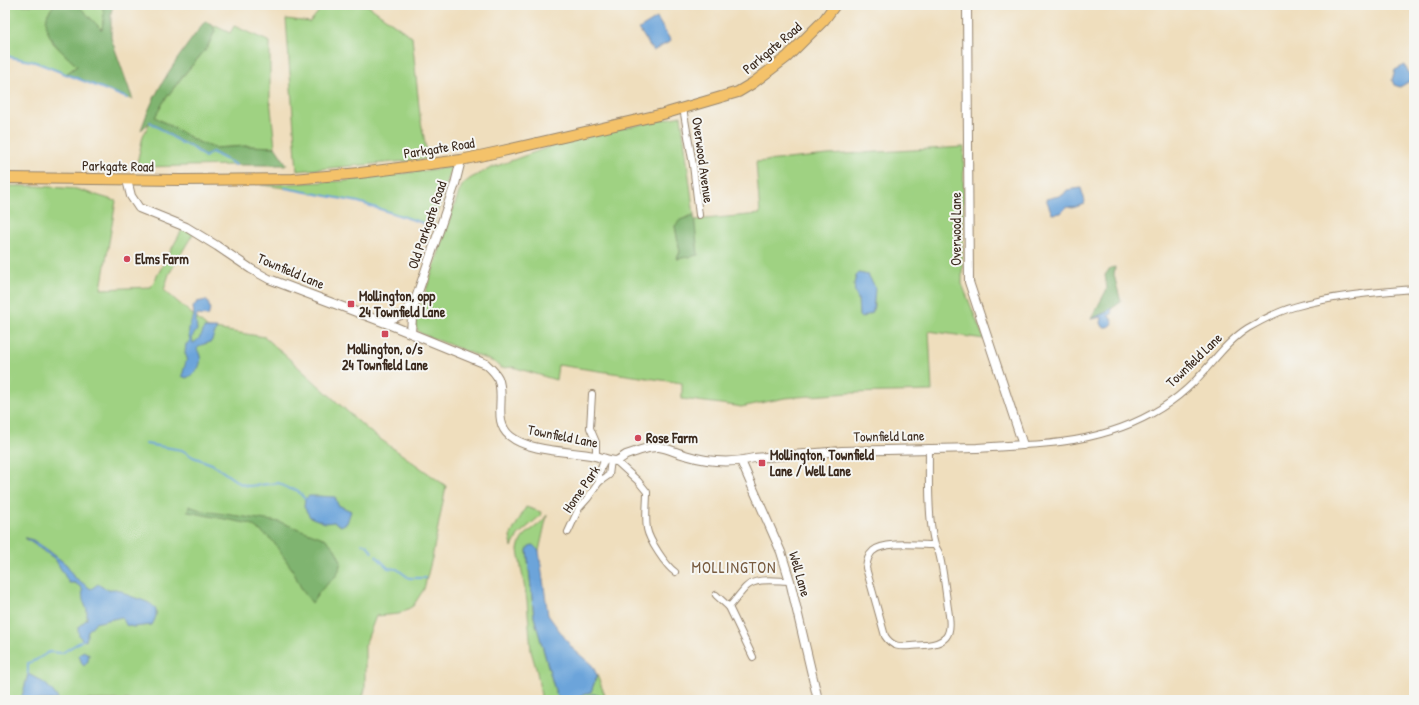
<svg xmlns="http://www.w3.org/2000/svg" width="1419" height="705" font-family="'Patrick Hand',sans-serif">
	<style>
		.green { fill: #9fd282; stroke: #6d7e50; fill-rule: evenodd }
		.forest { fill: #7fb470; stroke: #5d6f47 }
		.water { fill: #6ca4da; stroke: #54677c }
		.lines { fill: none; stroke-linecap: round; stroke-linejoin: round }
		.stream { stroke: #6ca4da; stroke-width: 2 }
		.minor-casing { stroke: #95846e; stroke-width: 8 }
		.tertiary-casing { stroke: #95846e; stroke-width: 10 }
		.primary-casing { stroke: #95846e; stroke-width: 12 }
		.minor { stroke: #fff; stroke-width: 6 }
		.tertiary { stroke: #fff; stroke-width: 8 }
		.primary { stroke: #f4c26a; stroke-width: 10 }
		.poi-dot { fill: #d1495b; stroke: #f6f6f2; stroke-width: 1.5 }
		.labels { text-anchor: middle; stroke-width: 4; stroke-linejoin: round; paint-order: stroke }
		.street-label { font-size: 14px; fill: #3b2a1e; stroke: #f6f6f2 }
		.poi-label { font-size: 14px; font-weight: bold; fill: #3b2a1e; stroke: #f6f6f2; text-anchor: start }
		.quarter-label { font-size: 16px; letter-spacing: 1px; fill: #785b3f; stroke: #f6f6f2 }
	</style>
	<rect width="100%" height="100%" fill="#f6f6f2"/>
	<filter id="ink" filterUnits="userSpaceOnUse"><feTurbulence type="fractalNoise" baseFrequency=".025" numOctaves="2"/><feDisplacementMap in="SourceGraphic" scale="8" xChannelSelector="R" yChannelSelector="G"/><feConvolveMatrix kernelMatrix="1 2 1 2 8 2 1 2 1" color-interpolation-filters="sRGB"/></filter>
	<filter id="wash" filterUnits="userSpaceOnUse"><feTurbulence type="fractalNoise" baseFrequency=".012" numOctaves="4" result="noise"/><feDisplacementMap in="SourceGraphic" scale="16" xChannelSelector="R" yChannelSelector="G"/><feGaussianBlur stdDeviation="0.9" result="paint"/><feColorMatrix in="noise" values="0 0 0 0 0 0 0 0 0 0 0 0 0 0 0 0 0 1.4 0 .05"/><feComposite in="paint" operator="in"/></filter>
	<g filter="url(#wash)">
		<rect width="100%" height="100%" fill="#efdebd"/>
		<g class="green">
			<path d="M5 5H54L48 14 47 25 53 43 77 66 66 74 35 62 10 57 5 53Z"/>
			<path d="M76 5H102L104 12 102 30Z"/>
			<path d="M324 5H367L412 37 420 116 428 159 297 171 286 19 310 22Z"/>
			<path d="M213 25 230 33 234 26 270 42V99L275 147 247 146 215 148 198 142 155 117 164 101 182 77 207 48 215 31Z"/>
			<path d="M681 116 694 215 687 217 675 226 680 252 677 258 698 255 694 220 760 214 756 162 828 155 964 147 962 284 984 339 929 331 932 391 849 393 785 398 741 407 736 406 682 399V383L558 365 556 380 513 367 501 368 494 362 422 334C416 330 415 327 416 320L459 192 463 184 471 178 491 168 549 147 614 130ZM859 273 868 275C876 288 873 292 874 307L859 312C859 308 859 303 858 298 856 289 851 281 859 273Z"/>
			<path d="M150 122 180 142 192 147 205 157 212 152 236 165 138 167 137 163 143 136Z"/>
			<path d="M452 167 433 226 358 202 285 188 261 185 343 181Z"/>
			<path d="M5 186H38L76 189 116 201 101 289 151 287 184 226 194 232 169 274 164 290 208 328 265 337 369 431 446 486 432 558 424 589 413 606 399 614 376 616 365 645V689L362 700H5Z"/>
			<path d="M526 507 541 512 540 516 518 535 512 547 510 536Z"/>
			<path d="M547 515 539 551 533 545 527 550 534 617 556 694 563 700H540L541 696 537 672 531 651 527 601 518 550C520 531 538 530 547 515Z"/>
			<path d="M597 675 606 698 593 694 581 700H570L591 692Z"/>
		</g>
		<g class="forest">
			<path d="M54 5 79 6 102 30 104 13 102 5H113L111 13V38L133 100 66 74 77 66C64 53 42 38 47 16 48 12 52 8 54 5Z"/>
			<path d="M205 21 213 25 215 31 207 48 182 77 164 101 155 117 198 142 215 148 247 146 275 147 287 165H236L212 152 205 157 192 147 180 142 150 122 141 130C155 87 179 56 205 21Z"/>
			<path d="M694 215 698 255 677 259 680 252 675 226 680 220Z"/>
			<path d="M1115 267 1114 275 1121 302 1107 312 1091 319 1107 289 1105 275 1110 268Z"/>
			<path d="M189 506 203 511 280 522 326 539 335 549 341 561 339 570 336 576 321 590 312 603 302 590 292 569 272 540 251 524 188 512Z"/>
		</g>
		<g class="water">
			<path d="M657 18 671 41 653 51 639 29Z"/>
			<path d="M1405 65 1411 77 1410 81 1400 87 1394 85 1392 80 1395 70Z"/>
			<path d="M1081 188 1085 201 1084 204 1073 208 1067 207 1061 213 1052 214 1046 199 1063 195 1067 190Z"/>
			<path d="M859 273 868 275 873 283 875 289 873 311 872 313 861 318 859 316 858 299 855 293 854 284 856 276Z"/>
			<path d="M206 300C210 305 211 310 208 316L197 315 196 321 197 330 192 337 193 343C198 341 203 334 204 328H217L211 342 201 345 197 349C205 362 198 373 186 378L182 376 187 358 185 353 186 344 190 342C188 331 188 326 194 316L193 307 197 302Z"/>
			<path d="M1111 308 1112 314 1108 316 1111 318 1113 323C1111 327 1108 327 1103 327L1101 323 1102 317 1091 319 1107 312Z"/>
			<path d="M309 496H318L335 497 338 505 351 511 347 523 341 526 334 522 325 523 310 517 304 507 305 499Z"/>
			<path d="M25 538 33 540 48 550 67 565 73 576 91 589 98 584C100 586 104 588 106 589 110 590 115 588 119 590 123 591 126 595 130 596 145 602 165 603 152 625L133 627 126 625 122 617 95 623 88 631 86 641C79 640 78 633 78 627L87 619V610L83 600 82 588 75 583H69L55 559Z"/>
			<path d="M533 545 539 551 548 615 573 649 592 665 597 675 591 692 570 700H563L556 694 534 617 527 550 529 546Z"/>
			<path d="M83 651 89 654 88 661 84 666 82 664 79 655Z"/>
			<path d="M28 674C44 682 49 685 59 700H19L22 696Z"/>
			<path d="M593 694 606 698 607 700H581Z"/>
		</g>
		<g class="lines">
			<g class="stream">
				<path d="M5 53 10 57 35 62 127 98"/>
				<path d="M150 122 180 142 192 147 205 157 212 152 236 165"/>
				<path d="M285 188 358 202 429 225"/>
				<path d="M146 444 182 450 193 457 212 464 239 483 248 486 279 483 289 489 297 490 305 499"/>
				<path d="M362 544 367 545 372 552"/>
				<path d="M376 556 388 568 397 569 409 578H425"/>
				<path d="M28 674V663L36 660 49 652 62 653 83 640"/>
			</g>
		</g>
	</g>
	<g filter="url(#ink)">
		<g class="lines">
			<defs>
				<g id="minor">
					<path d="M683 108 693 165 699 215"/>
					<path d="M592 394 590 428 596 442V456"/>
					<path d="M1023 445C1085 443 1149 427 1194 382 1211 365 1227 341 1248 328 1262 320 1279 311 1294 307 1331 296 1375 292 1414 289"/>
					<path d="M929 448C929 474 928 499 931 524 932 531 933 539 935 545 936 548 938 550 939 553 943 569 945 586 947 601 948 612 953 628 946 637 938 646 922 645 911 646 900 647 892 647 885 636L866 568C867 561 868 555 873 551 884 541 920 545 935 545"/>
					<path d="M616 461 638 481 647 492C647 504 645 517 647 529 649 540 666 566 675 572"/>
					<path d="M599 482V474L605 458"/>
					<path d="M568 532 579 508 588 498 599 482 609 475 611 460"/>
					<path d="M716 595 729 607C735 601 740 593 746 587 756 577 776 581 790 581"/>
					<path d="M729 607 753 657"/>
				</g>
				<g id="tertiary">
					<path d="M127 180 131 196 139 208 186 227 217 246 251 269 269 279 388 324 486 364C491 369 495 372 498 378 506 397 492 421 510 436 529 452 570 451 595 456 601 457 609 461 616 461 619 460 623 457 626 455 634 452 650 446 659 447 667 448 677 453 685 455 708 462 730 464 754 458L842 451 977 448 1023 445 969 282 967 5"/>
					<path d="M382 321C396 318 405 315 413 302"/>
					<path d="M411 333 412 317 416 298 455 184 461 160"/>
					<path d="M741 461 781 552 790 581 818 700"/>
				</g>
				<path id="primary" d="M5 178 181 180 293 179 360 173 461 160 498 152 663 114 738 92 753 83 787 57 824 20 835 5"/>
			</defs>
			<use href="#minor" class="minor-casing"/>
			<use href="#tertiary" class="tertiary-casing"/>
			<use href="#primary" class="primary-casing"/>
			<use href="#minor" class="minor"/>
			<use href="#tertiary" class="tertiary"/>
			<use href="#primary" class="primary"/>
		</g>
	</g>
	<g class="poi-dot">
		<circle cx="127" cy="259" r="4"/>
		<rect x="347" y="300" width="8" height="8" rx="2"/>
		<rect x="381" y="330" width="8" height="8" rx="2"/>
		<circle cx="638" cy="438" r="4"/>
		<rect x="758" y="459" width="8" height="8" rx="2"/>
	</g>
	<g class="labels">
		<g class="street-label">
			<text transform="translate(772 48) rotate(-40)" y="5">Parkgate Road</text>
			<text transform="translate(439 148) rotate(-9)" y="5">Parkgate Road</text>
			<text transform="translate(703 160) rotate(82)" y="5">Overwood Avenue</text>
			<text transform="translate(118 166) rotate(1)" y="5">Parkgate Road</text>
			<text transform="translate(427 225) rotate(-71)" y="5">Old Parkgate Road</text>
			<text transform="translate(956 229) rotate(-90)" y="5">Overwood Lane</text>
			<text transform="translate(291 271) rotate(23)" y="5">Townfield Lane</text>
			<text transform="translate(1194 360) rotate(-44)" y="5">Townfield Lane</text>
			<text transform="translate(563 436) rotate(11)" y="5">Townfield Lane</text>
			<text transform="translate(889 436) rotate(-1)" y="5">Townfield Lane</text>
			<text transform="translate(581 489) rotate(-55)" y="5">Home Park</text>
			<text transform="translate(800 574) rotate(74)" y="5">Well Lane</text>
		</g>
		<g class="poi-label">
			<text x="135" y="264">Elms Farm</text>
			<text x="359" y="301">Mollington, opp<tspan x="359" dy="16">24 Townfield Lane</tspan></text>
			<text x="385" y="354" text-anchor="middle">Mollington, o/s<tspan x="385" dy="16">24 Townfield Lane</tspan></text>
			<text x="646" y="443">Rose Farm</text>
			<text x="770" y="460">Mollington, Townfield<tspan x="770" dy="16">Lane / Well Lane</tspan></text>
		</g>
		<g class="quarter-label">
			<text x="734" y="573">MOLLINGTON</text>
		</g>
	</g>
	<rect width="1419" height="705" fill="none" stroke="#f6f6f2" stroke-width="20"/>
</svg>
